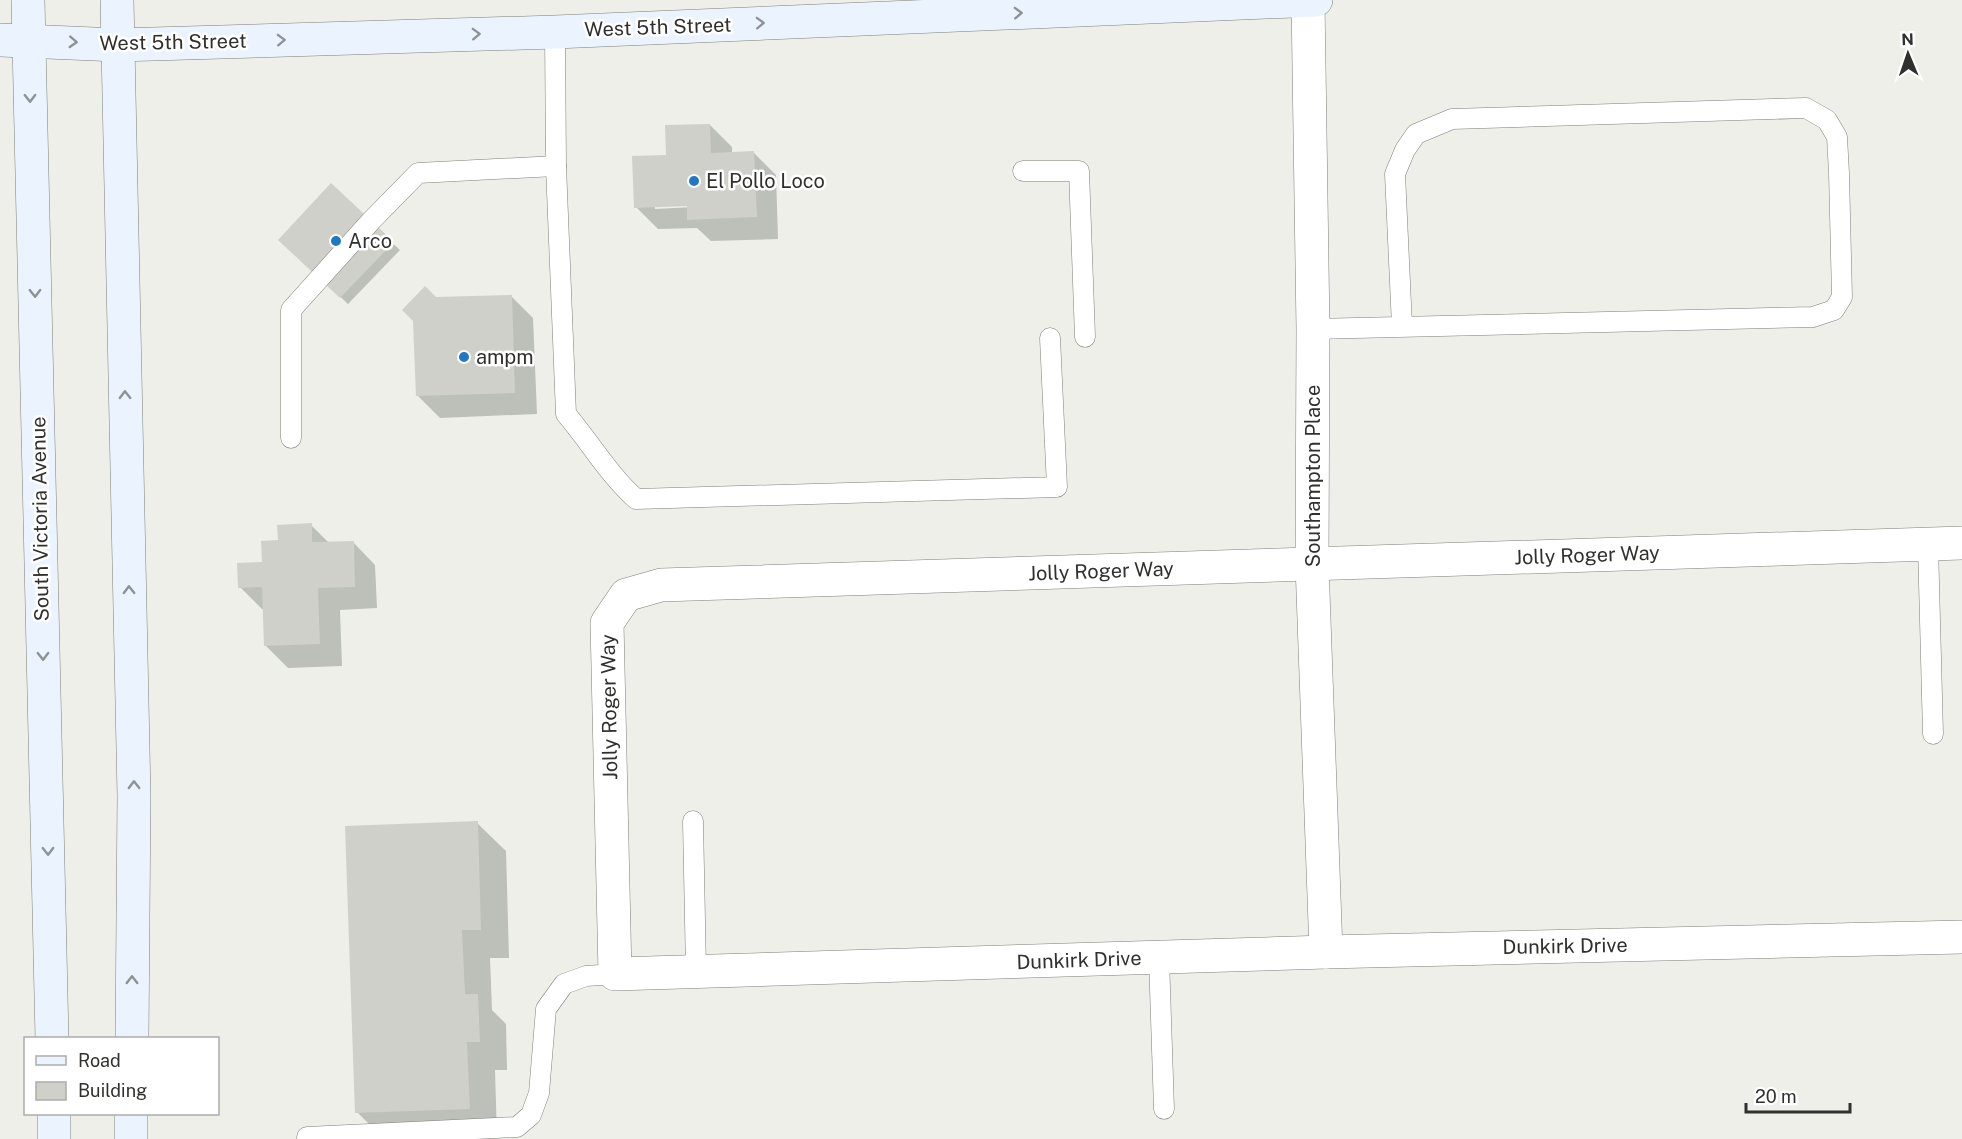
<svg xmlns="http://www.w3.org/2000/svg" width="1962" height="1139" font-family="'Public Sans',sans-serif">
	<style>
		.shadow { fill: #0003; fill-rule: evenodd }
		.building { fill: #ced0c9 }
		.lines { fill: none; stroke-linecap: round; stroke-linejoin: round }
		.lane-casing { stroke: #7d8079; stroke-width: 21 }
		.street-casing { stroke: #7d8079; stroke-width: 34 }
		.secondary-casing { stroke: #7d8079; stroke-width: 34 }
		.lane { stroke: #fff; stroke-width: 20 }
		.street { stroke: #fff; stroke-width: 33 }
		.secondary { stroke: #ebf4fe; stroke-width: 33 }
		.oneway { stroke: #8e9296 }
		.poi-dot { fill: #2078c5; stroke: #fff; stroke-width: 2 }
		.labels { text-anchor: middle; stroke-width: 5; stroke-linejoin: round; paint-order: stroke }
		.street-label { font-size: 20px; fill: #30312e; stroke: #fff }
		.poi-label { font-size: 20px; fill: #30312e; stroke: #fff; text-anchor: start }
	</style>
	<rect width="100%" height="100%" fill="#edefe8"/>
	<g class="shadow">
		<path d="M710 125 732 147V154L754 153 776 175 778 239 711 241 697 228 658 229 636 207 668 157ZM694 204V207L655 209V206Z"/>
		<path d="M331 186 400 250 348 304 280 240Z"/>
		<path d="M511 296 533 318 537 414 440 418 418 396 436 298Z"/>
		<path d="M311 525 329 543 353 542 375 565 377 608 340 610 342 666 288 668 266 646 264 609H262L240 587 264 563 279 542Z"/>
		<path d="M477 823 506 851 509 958H490L492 1010 506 1024 507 1070H495L497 1137 384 1139 357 1112Z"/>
	</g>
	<g class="building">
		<path d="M710 124 711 153 754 151 757 217 687 220V206L634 208 632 156 666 155 665 125Z"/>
		<path d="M331 183 394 242 340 298 278 240Z"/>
		<path d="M425 286 436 297 512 295 515 393 416 396 413 321 402 310Z"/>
		<path d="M312 523V542L354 541 355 587 318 588 320 644 264 646 262 587 238 588 237 563 262 562 261 541 278 540 277 525Z"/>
		<path d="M478 821 481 930H462L465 994H478L480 1042H467L470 1109 355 1113 345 826Z"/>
	</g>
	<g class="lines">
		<defs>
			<g id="lane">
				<path d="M555 32 556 166 566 414C590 442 608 474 636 499L1057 487 1050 338"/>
				<path d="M1023 171H1079L1085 337"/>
				<path d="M1313 329 1813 317 1834 310 1842 297 1839 173 1837 137 1827 120 1806 108 1452 119 1416 134 1405 150 1395 174 1402 326"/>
				<path d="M291 438V310L371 221 418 173 556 166"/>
				<path d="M1928 545 1933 734"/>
				<path d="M693 821 696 971"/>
				<path d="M1159 958 1164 1109"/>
				<path d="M307 1137 517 1127 531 1115 539 1093 546 1009 564 984 586 976 615 974"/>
			</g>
			<g id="street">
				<path d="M1308 0 1313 329 1312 564 1326 952"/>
				<path d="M1962 543 661 585 626 595 607 623 615 974 1326 952 1962 937"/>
			</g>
			<g id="secondary">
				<path d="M28 0 52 1038"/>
				<path d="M117 0 134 796 132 1038"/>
				<path d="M0 40 118 45 555 32 1316 0"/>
				<path d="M54 1114V1139"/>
				<path d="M131 1139V1114"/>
			</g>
		</defs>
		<use href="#lane" class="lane-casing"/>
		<use href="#street" class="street-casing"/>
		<use href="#secondary" class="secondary-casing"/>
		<use href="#lane" class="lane"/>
		<use href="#street" class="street"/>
		<use href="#secondary" class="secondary"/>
	</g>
	<defs><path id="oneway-chevron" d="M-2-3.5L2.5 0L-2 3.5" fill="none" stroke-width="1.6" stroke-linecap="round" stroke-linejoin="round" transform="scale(1.5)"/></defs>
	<g class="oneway">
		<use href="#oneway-chevron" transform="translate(1018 13) rotate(-2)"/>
		<use href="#oneway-chevron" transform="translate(760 23) rotate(-2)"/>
		<use href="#oneway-chevron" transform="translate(476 34) rotate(-2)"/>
		<use href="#oneway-chevron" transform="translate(281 40) rotate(-2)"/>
		<use href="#oneway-chevron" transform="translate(73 42) rotate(3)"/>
		<use href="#oneway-chevron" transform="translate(30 98) rotate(89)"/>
		<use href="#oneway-chevron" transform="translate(35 293) rotate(89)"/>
		<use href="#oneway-chevron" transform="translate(125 395) rotate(-91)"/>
		<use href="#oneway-chevron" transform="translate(129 590) rotate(-91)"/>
		<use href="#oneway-chevron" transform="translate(43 656) rotate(89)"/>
		<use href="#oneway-chevron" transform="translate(134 785) rotate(-91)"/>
		<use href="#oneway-chevron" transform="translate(48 851) rotate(89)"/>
		<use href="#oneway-chevron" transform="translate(132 980) rotate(-90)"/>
	</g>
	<g class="poi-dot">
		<circle cx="694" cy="181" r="6"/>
		<circle cx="336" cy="241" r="6"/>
		<circle cx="464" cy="357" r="6"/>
	</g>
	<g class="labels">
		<g class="street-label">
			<text transform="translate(658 27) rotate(-2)" y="7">West 5th Street</text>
			<text transform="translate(173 42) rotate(-1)" y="7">West 5th Street</text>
			<text transform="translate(1313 476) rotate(-90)" y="7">Southampton Place</text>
			<text transform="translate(40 519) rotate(-91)" y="7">South Victoria Avenue</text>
			<text transform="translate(1587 555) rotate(-2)" y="7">Jolly Roger Way</text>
			<text transform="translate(1101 571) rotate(-2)" y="7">Jolly Roger Way</text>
			<text transform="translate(609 707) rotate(-91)" y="7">Jolly Roger Way</text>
			<text transform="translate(1565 946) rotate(-1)" y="7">Dunkirk Drive</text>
			<text transform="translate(1079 960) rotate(-2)" y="7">Dunkirk Drive</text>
		</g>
		<g class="poi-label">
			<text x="706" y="188">El Pollo Loco</text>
			<text x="348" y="248">Arco</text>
			<text x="476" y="364">ampm</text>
		</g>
	</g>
	<rect x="24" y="1037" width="195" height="78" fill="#ffffff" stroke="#acadab" stroke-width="1.5"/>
	<rect x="36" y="1056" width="30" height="9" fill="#ebf4fe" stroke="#acadab" stroke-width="1.5"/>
	<text x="78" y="1067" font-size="18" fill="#30312e">Road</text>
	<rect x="36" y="1082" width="30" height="18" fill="#ced0c9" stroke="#acadab" stroke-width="1.5"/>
	<text x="78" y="1097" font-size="18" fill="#30312e">Building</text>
	<g transform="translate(1908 54) rotate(358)" stroke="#ffffff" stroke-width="4.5" paint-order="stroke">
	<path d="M0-4.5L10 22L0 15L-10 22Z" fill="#30312e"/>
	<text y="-9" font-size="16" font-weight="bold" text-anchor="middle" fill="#30312e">N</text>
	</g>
	<path d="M1746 1103v9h104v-9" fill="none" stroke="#30312e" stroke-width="3"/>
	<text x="1755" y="1103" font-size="18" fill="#30312e" stroke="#ffffff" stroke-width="4.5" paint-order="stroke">20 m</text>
</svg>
